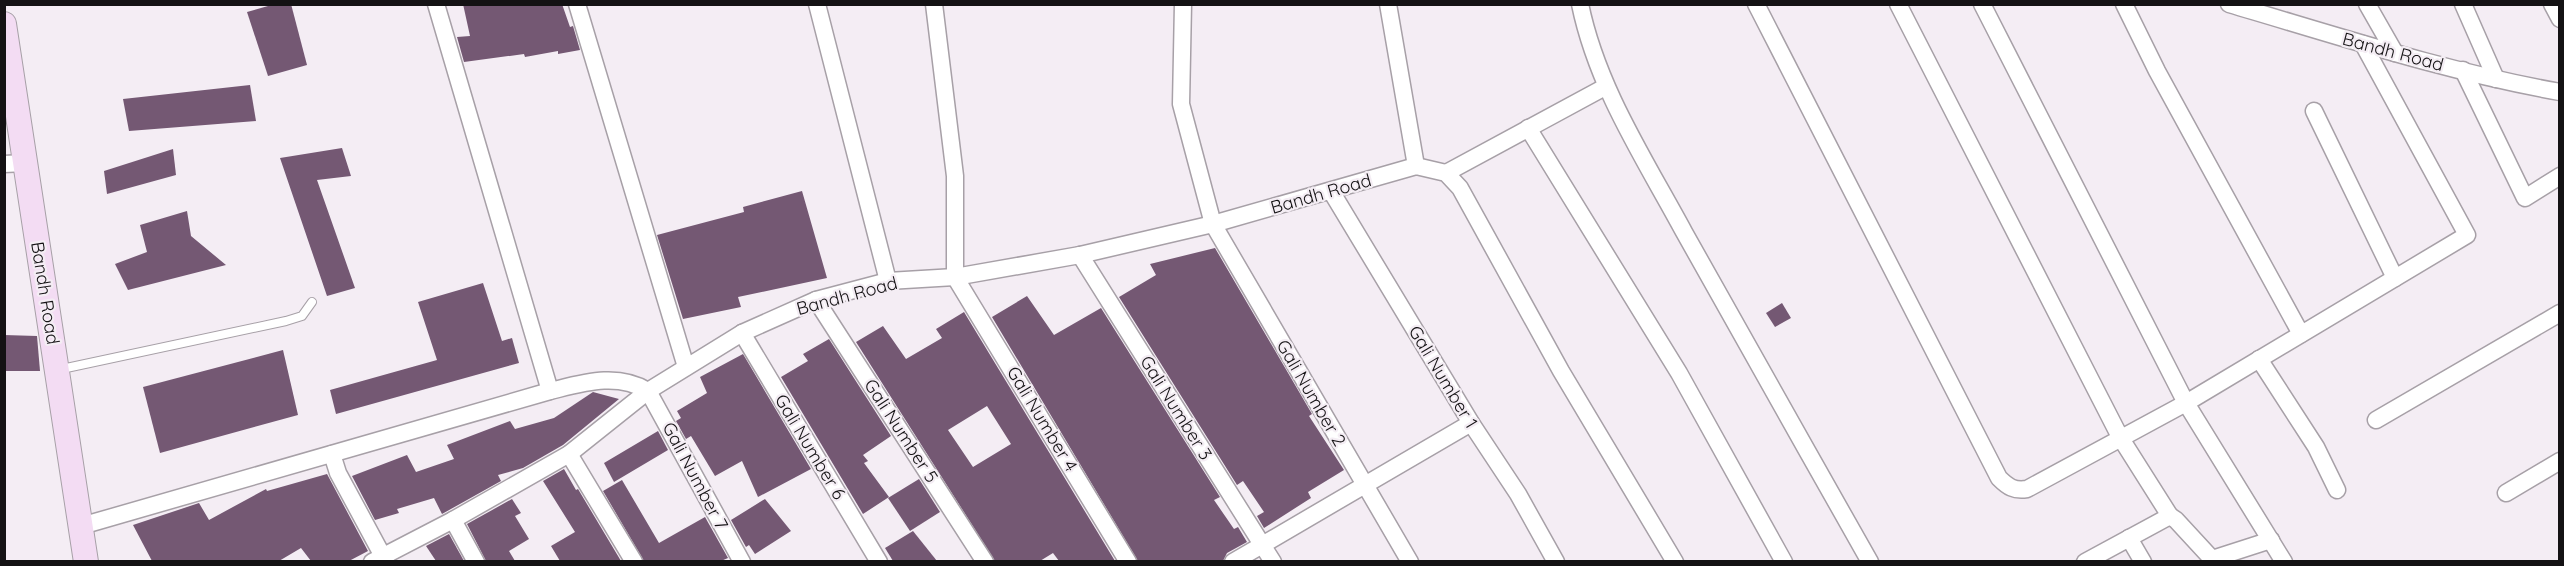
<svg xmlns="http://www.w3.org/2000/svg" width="2564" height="566" font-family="Quicksand,sans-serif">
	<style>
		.building { fill: #745873; fill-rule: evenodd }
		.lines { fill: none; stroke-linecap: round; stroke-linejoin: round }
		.lane-casing { stroke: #a7a0a7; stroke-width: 10 }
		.street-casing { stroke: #a7a0a7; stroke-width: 19 }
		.secondary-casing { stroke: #a7a0a7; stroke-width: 26 }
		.lane { stroke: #fff; stroke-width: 8 }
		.street { stroke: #fff; stroke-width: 16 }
		.secondary { stroke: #f3dcf3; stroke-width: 24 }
		.labels { text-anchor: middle; stroke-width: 4.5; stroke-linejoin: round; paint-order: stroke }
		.street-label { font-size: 18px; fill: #141214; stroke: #f4edf4 }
	</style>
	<rect width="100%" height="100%" fill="#f4edf4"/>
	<g class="building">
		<path d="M275 4H291L307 65 268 76 247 12Z"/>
		<path d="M463 4H562L570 27 573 26 580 50 558 54V51L525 57 524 54 464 62 457 37 470 36Z"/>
		<path d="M250 85 256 121 129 131 123 99Z"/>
		<path d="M342 148 351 176 317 180 355 288 327 296 280 158Z"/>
		<path d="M173 149 176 175 107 194 104 171Z"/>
		<path d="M802 191 827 278 738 297 741 307 683 319 657 235 744 212 743 207Z"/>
		<path d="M187 211 191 236 226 265 128 290 115 264 147 252 140 225Z"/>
		<path d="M1215 248 1312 414 1309 416 1344 470 1308 492 1311 498 1264 528 1257 516 1264 512 1243 481 1237 485 1119 297 1156 275 1150 264Z"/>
		<path d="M483 283 502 341 512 338 519 363 336 414 330 390 437 360 418 302Z"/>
		<path d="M1027 296 1054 335 1101 308 1220 497 1214 500 1234 529 1238 527 1247 542 1227 553 1223 561H1138L992 317Z"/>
		<path d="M1782 303 1791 318 1775 327 1766 313Z"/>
		<path d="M964 312 1115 561H1059L1053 553 1040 561H995L856 342 883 326 906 359 942 338 936 329ZM987 406 1011 444 973 467 948 430Z"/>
		<path d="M4 335 37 336 40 371H4Z"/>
		<path d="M829 339 891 436 863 455 868 461 864 463 889 497 863 514 781 377 808 361 803 354Z"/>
		<path d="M283 350 298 415 160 453 143 387Z"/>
		<path d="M743 354 811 469 758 497 742 461 715 476 691 436 686 439 676 421 681 418 677 411 707 393 700 377Z"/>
		<path d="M593 392 619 399 563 445 523 468 498 475 501 481 442 514 434 498 397 509 399 513 375 520 352 476 407 455 416 472 454 459 447 445 510 421 515 429 554 418Z"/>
		<path d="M658 431 668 450 614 482 604 463Z"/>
		<path d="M564 469 576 490 578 489 621 561H560L551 546 575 532 543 481Z"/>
		<path d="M327 474 368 551 349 561H311L301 548 279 561H152L133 525 199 503 209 520 266 489 267 491Z"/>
		<path d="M919 479 940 512 910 531 888 498Z"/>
		<path d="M622 480 659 543 705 517 728 558 721 561H644L603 491Z"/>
		<path d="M512 499 521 513 515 516 529 539 509 551 515 561H486L467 524Z"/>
		<path d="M765 499 791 531 755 554 749 545 746 547 731 520Z"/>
		<path d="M913 531 937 561H893L885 548Z"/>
		<path d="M449 534 464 561H436L426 546Z"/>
	</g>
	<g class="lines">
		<defs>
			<path id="lane" d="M57 370 286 321 302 316 312 302"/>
			<g id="street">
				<path d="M436 4 550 391"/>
				<path d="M577 4 686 367"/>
				<path d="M817 4 888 281"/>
				<path d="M934 4 955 176V277L1128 562"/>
				<path d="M1183 4 1181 104 1213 224 1410 562"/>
				<path d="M1388 4 1416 166"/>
				<path d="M1580 4C1597 87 1644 158 1684 232 1745 342 1808 452 1870 562"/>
				<path d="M1756 4 1999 478C2008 487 2014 491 2027 489L2186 403 2467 235 2363 44"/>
				<path d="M1898 4 2120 437 2170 516"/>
				<path d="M1982 4 2186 403 2284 562"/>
				<path d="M2124 4 2157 71 2301 334"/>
				<path d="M2229 4C2338 36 2447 72 2560 92"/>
				<path d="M2367 4 2395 53"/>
				<path d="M2463 4 2496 79"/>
				<path d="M2552 4 2560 19"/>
				<path d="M2463 70 2525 198 2560 176"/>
				<path d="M2314 111 2395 278"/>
				<path d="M1528 128 1679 373 1784 562"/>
				<path d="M4 164 25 163"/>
				<path d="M1446 173 1605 87"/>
				<path d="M1331 191 1471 423 1518 494 1556 562"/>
				<path d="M1080 255 1273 562"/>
				<path d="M816 300 985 562"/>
				<path d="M742 333 879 562"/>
				<path d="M2259 359 2316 447 2337 490"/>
				<path d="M2376 420 2560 313"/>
				<path d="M332 454 338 473 386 562"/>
				<path d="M569 454 634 562"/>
				<path d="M2506 493 2560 461"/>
				<path d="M453 520 476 562"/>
				<path d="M81 526 550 391C583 383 617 372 648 391L742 562"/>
				<path d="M2129 538 2143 562"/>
				<path d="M372 562 453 520 569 454 648 391 742 333 816 300 888 281 955 277 1080 255 1213 224 1416 166 1446 173 1460 188 1561 371 1675 562"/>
				<path d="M1233 562 1471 423"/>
				<path d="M2085 562 2170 516 2176 520 2212 559 2271 540"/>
			</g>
			<path id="secondary" d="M4 24 86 562"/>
		</defs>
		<use href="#lane" class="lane-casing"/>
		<use href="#street" class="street-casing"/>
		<use href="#secondary" class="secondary-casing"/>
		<use href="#lane" class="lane"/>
		<use href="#street" class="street"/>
		<use href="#secondary" class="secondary"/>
	</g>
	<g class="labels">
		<g class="street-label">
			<text transform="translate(2393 52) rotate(15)" y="6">Bandh Road</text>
			<text transform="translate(1321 194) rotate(-16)" y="6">Bandh Road</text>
			<text transform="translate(45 293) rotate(81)" y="6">Bandh Road</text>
			<text transform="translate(847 296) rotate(-15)" y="6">Bandh Road</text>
			<text transform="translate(1443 377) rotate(59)" y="6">Gali Number 1</text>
			<text transform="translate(1311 393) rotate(60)" y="6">Gali Number 2</text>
			<text transform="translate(1176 408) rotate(58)" y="6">Gali Number 3</text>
			<text transform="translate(1042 419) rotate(59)" y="6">Gali Number 4</text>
			<text transform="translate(901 431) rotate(57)" y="6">Gali Number 5</text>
			<text transform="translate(810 447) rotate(59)" y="6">Gali Number 6</text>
			<text transform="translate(695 476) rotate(62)" y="6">Gali Number 7</text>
		</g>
	</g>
	<rect width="2564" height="566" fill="none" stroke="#141214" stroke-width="12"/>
</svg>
